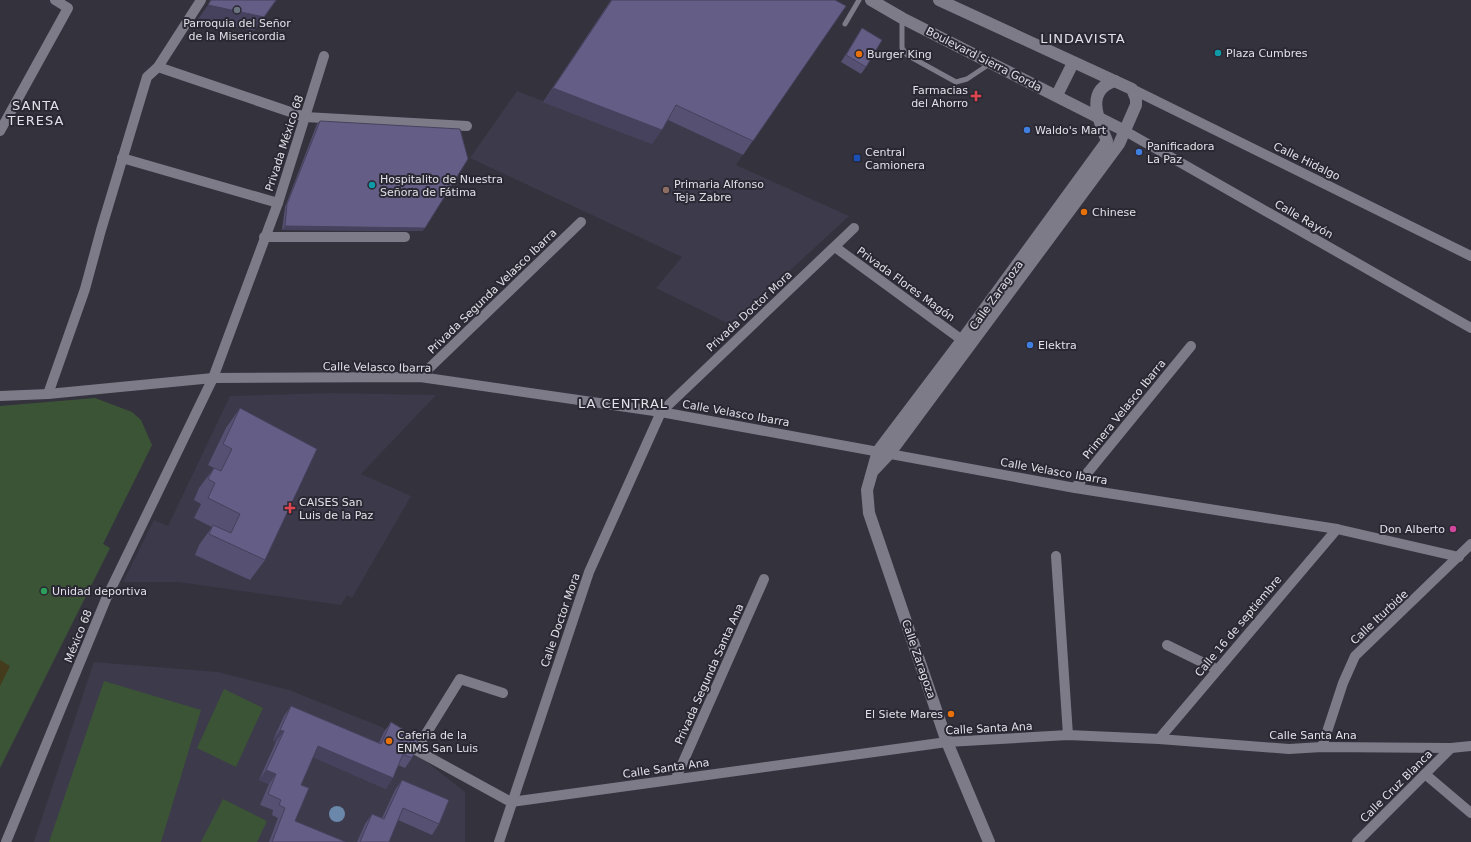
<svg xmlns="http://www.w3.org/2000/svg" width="1471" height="842" font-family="'DejaVu Sans',sans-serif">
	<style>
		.built { fill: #3d3a4b }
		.medical { fill: #3b394a }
		.green { fill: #3b5436 }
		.sand { fill: #433b1b }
		.water { fill: #6b87aa }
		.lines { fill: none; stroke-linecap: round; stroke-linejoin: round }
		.lane { stroke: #7d7b88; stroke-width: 5 }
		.street { stroke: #7d7b88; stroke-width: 10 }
		.secondary { stroke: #7d7b88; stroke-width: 12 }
		.wall { fill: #565072 }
		.shaded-wall { fill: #46415d }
		.building { fill: #645d85; stroke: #46415d }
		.worship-dot { fill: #6b7280; stroke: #2a2833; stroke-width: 1.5 }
		.culture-dot { fill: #0f9aa8; stroke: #2a2833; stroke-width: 1.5 }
		.food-dot { fill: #e8710a; stroke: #2a2833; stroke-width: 1.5 }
		.health-dot { fill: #e0444e; stroke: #2a2833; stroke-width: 1.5 }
		.shop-dot { fill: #3f7fe0; stroke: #2a2833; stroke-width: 1.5 }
		.transit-dot { fill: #1a4fb4; stroke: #2a2833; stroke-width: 1.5 }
		.education-dot { fill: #8d6e63; stroke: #2a2833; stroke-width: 1.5 }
		.hotel-dot { fill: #d1479c; stroke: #2a2833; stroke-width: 1.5 }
		.leisure-dot { fill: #2e9e5b; stroke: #2a2833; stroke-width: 1.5 }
		.labels { text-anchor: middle; stroke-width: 4; stroke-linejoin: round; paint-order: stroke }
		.poi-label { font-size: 11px; fill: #e1e0e8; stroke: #2a2833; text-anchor: start }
		.street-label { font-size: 11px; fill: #e1e0e8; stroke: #2a2833 }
		.quarter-label { font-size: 13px; letter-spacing: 1px; fill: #e1e0e8; stroke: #2a2833 }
	</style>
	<rect width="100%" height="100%" fill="#34323d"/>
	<g class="built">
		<path d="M517 91 652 144 666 119 743 155 736 165 849 216 731 325 656 288 682 257 470 158Z"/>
		<path d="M94 662 218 672 289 690 382 727 465 792V842H34Z"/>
	</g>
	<path class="medical" d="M331 393 436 395 361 474 411 496 352 598 347 595 341 605 178 582H123L154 520 168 526 230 396Z"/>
	<g class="green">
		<path d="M95 398 132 412 141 420 152 445 103 544 110 548 0 768V406Z"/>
		<path d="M104 681 201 710 161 842H49Z"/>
		<path d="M224 689 263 708 236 767 197 748Z"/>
		<path d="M223 799 267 821 257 842H201Z"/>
	</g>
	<path class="sand" d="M0 660 10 666 0 686Z"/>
	<circle class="water" cx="337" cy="814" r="8"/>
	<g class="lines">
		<g class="lane">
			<path d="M902 19V48L907 55 956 82 967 79 991 63"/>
			<path d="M845 24 859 0"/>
		</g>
		<g class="street">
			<path d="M158 67 305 117 467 126"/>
			<path d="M1132 89 1471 256"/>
			<path d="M0 131 68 8 55 0"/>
			<path d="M1125 131 1471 328"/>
			<path d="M122 158 278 203"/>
			<path d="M264 237H405"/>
			<path d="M835 247 962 340"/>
			<path d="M420 377 581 222"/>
			<path d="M48 394 85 289 101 230 147 77 158 67 201 0"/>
			<path d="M0 396 48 394 213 378 420 377 661 412 1075 488 1337 529 1459 557"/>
			<path d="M1075 488 1191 346"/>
			<path d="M1056 556 1068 735"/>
			<path d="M1167 645 1216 669"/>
			<path d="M503 693 460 679 416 750 511 802 947 742 1068 735 1159 739 1289 749 1322 747 1451 748 1471 746"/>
			<path d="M1159 739 1337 529"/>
			<path d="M1322 747 1343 683 1355 656 1471 544"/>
			<path d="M1425 774 1471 813"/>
			<path d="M676 778 764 579"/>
			<path d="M6 842 106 599 213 378 278 203 324 56"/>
			<path d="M499 842 589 572 661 412 854 228"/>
			<path d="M1357 842 1451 748"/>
		</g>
		<g class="secondary">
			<path d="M871 0 902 18 1125 131"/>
			<path d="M1057 95 1073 63"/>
			<path d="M874 470 890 453 1119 144 1136 105V99L1132 89 939 0"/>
			<path d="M989 842 947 742 869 513 867 490 878 451 962 340 1107 141C1099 121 1084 90 1115 81"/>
		</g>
	</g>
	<g class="wall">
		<path d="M611 0H835L846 6 743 155 668 120 652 144 543 102Z"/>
		<path d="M862 28 866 67 861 74 841 62Z"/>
		<path d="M320 121 425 228 422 231 282 230 285 207 317 124Z"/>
		<path d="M240 408 265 560 250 580 195 555 199 545 212 527 194 518 201 504 194 500 199 488 214 468 208 465 226 428Z"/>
		<path d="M291 706 379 743 384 732 391 722 412 758 405 768 398 765 386 789 313 757 301 785 295 821 346 842H269L278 818 272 815 273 810 260 805 269 784 259 780 276 742 273 740 284 716Z"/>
		<path d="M402 780 439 824 432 835 398 820 389 842H357L365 824 372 814 382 818 395 790Z"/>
	</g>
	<g class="shaded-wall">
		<path d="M277 0 254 31 198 19 208 5Z"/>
		<path d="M553 88 662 130 652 144 543 102Z"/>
		<path d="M285 226 425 228 422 231 282 230Z"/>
		<path d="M280 730 284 731 276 742 273 740Z"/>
		<path d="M318 746 393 778 386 789 310 756Z"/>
		<path d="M266 770 276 774 269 784 259 780Z"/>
	</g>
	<g class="building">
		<path d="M211 0H276L264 17 208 5Z"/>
		<path d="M612 0H835L846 6 753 141 676 105 662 130 553 88Z"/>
		<path d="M862 28 882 40 866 67 846 55Z"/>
		<path d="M320 121 460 129 468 159 425 228 285 226 287 204Z"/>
		<path d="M240 408 317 449 265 560 209 534 213 525 231 533 240 514 208 498 215 483 208 479 214 468 221 471 232 449 223 444Z"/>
		<path d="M291 706 381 744 391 722 417 738 418 744 412 758 403 754 393 778 318 746 301 785 309 788 295 821 346 842H272L285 808 279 805 281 800 268 794 276 774 266 770 284 731 280 730Z"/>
		<path d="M402 780 449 800 439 824 403 808 389 842H360L372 814 384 819Z"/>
	</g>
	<circle class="worship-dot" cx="237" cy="10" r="4"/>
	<g class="culture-dot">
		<circle cx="1218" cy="53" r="4"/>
		<circle cx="372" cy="185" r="4"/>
	</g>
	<g class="food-dot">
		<circle cx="859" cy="54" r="4"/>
		<circle cx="1084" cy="212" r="4"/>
		<circle cx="951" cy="714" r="4"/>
		<circle cx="389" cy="741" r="4"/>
	</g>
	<g class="health-dot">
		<path d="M974 90h4v4h4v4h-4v4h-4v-4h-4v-4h4z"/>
		<path d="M288 502h4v4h4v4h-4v4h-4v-4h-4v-4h4z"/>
	</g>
	<g class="shop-dot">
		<circle cx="1027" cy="130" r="4"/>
		<circle cx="1139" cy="152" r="4"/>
		<circle cx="1030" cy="345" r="4"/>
	</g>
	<rect class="transit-dot" x="853" y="154" width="8" height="8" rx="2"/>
	<circle class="education-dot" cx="666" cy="190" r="4"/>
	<circle class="hotel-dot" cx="1453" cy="529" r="4"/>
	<circle class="leisure-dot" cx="44" cy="591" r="4"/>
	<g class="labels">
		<g class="poi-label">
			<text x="237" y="27" text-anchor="middle">Parroquia del Señor<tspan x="237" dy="13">de la Misericordia</tspan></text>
			<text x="1226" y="57">Plaza Cumbres</text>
			<text x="867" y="58">Burger King</text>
			<text x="968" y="94" text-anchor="end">Farmacias<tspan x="968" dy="13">del Ahorro</tspan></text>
			<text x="1035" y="134">Waldo's Mart</text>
			<text x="1147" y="150">Panificadora<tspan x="1147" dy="13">La Paz</tspan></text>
			<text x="865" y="156">Central<tspan x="865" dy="13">Camionera</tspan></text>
			<text x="380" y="183">Hospitalito de Nuestra<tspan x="380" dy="13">Señora de Fátima</tspan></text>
			<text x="674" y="188">Primaria Alfonso<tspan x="674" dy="13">Teja Zabre</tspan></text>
			<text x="1092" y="216">Chinese</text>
			<text x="1038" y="349">Elektra</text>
			<text x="299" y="506">CAISES San<tspan x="299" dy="13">Luis de la Paz</tspan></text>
			<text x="1445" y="533" text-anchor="end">Don Alberto</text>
			<text x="52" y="595">Unidad deportiva</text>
			<text x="943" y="718" text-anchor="end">El Siete Mares</text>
			<text x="397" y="739">Caferia de la<tspan x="397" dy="13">ENMS San Luis</tspan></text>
		</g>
		<g class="street-label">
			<text transform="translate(984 59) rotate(27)" y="4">Boulevard Sierra Gorda</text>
			<text transform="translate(284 143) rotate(-72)" y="4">Privada México 68</text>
			<text transform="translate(1307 161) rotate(26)" y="4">Calle Hidalgo</text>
			<text transform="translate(1304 219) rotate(30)" y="4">Calle Rayón</text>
			<text transform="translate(906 284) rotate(36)" y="4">Privada Flores Magón</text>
			<text transform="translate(492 291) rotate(-44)" y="4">Privada Segunda Velasco Ibarra</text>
			<text transform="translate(996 295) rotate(-54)" y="4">Calle Zaragoza</text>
			<text transform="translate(749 311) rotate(-43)" y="4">Privada Doctor Mora</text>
			<text transform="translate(377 367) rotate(1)" y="4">Calle Velasco Ibarra</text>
			<text transform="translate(1124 409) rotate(-51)" y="4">Primera Velasco Ibarra</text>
			<text transform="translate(736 413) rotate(10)" y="4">Calle Velasco Ibarra</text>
			<text transform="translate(1054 471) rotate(10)" y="4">Calle Velasco Ibarra</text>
			<text transform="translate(1379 617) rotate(-43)" y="4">Calle Iturbide</text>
			<text transform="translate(560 620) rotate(-71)" y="4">Calle Doctor Mora</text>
			<text transform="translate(1238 626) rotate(-50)" y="4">Calle 16 de septiembre</text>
			<text transform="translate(78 636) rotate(-68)" y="4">México 68</text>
			<text transform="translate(919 659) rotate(71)" y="4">Calle Zaragoza</text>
			<text transform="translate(709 674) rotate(-66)" y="4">Privada Segunda Santa Ana</text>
			<text transform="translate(989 728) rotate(-3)" y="4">Calle Santa Ana</text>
			<text x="1313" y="739">Calle Santa Ana</text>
			<text transform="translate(666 768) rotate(-8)" y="4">Calle Santa Ana</text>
			<text transform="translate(1396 786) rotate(-45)" y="4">Calle Cruz Blanca</text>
		</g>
		<g class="quarter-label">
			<text x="1083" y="43">LINDAVISTA</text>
			<text x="36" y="110">SANTA<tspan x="36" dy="15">TERESA</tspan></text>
			<text x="623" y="408">LA CENTRAL</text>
		</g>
	</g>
</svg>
